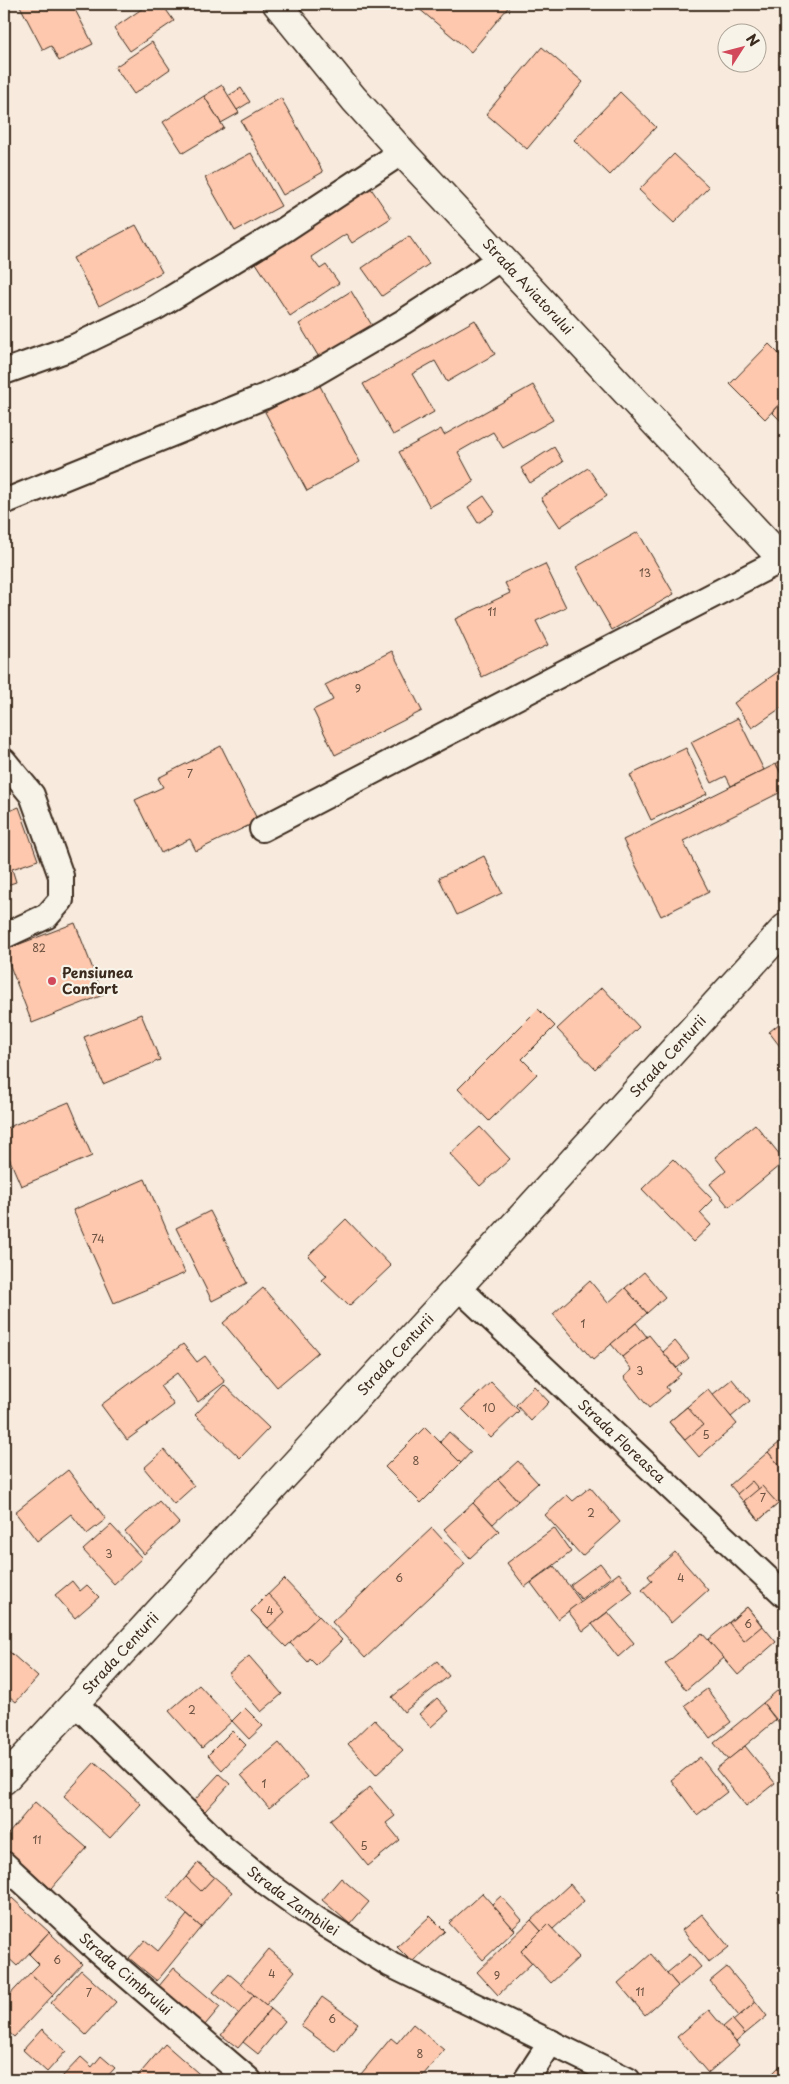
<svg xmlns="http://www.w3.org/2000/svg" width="789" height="2084" font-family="'Playpen Sans',sans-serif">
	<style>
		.building { fill: #fdc8ad; stroke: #3b2a1e }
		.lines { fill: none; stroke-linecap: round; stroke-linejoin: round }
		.street-casing { stroke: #3b2a1e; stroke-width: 28 }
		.primary-casing { stroke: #3b2a1e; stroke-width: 31 }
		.street { stroke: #f7f3e8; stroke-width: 24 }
		.primary { stroke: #f7f3e8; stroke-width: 28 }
		.poi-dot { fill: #d1495b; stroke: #f7f3e8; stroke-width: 2 }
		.labels { text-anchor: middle; stroke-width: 4.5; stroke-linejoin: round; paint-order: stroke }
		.number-label { font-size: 11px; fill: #6c5242 }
		.street-label { font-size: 14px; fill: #3b2a1e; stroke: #f7f3e8 }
		.poi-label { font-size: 14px; font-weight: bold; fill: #3b2a1e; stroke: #f7f3e8; text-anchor: start }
	</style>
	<rect width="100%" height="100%" fill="#f8eadc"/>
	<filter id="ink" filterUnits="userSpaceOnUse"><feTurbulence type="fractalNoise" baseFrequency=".02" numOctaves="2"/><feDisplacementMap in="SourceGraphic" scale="10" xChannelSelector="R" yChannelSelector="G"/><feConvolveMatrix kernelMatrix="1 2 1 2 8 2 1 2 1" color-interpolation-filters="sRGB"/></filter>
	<g filter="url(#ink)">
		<g class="building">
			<path d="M19 4H72L93 44 59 61 51 46 43 50Z"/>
			<path d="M149 4H162L174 21 130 51 114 28Z"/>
			<path d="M422 4H511L471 52 418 8Z"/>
			<path d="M152 42 170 69 134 94 115 67Z"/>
			<path d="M542 47 583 82 527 149 486 114Z"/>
			<path d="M222 85 239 113 221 123 204 96Z"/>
			<path d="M241 88 250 102 237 110 228 96Z"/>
			<path d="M620 92 656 127 610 175 574 140Z"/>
			<path d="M204 96 224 128 183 153 163 122Z"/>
			<path d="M281 98 323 172 283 195 241 121Z"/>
			<path d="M251 153 281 206 235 231 205 178Z"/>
			<path d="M674 154 709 187 674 223 639 190Z"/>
			<path d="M370 187 391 218 352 243 346 234 311 257 320 269 326 265 339 283 290 316 256 263Z"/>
			<path d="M136 225 162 272 99 306 73 258Z"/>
			<path d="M409 236 429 264 382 296 362 268Z"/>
			<path d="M351 291 373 327 320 359 299 324Z"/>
			<path d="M475 320 495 354 447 382 435 361 412 374 434 412 393 435 363 384Z"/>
			<path d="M769 344 785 360V398L765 419 730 384Z"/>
			<path d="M319 384 360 462 307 491 265 412Z"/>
			<path d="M533 385 553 420 503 448 493 432 458 452 474 482 430 507 399 452 441 429 444 435Z"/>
			<path d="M785 398V417L781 421 772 412Z"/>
			<path d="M554 447 563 462 530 483 521 468Z"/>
			<path d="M588 468 607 496 560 527 541 498Z"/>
			<path d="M484 496 495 512 478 523 468 507Z"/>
			<path d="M638 532 674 594 612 630 576 567Z"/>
			<path d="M545 564 566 607 536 621 548 645 482 677 455 619 510 593 505 583Z"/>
			<path d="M4 582 8 594 4 595Z"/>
			<path d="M392 651 422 711 335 755 313 710 333 700 325 685Z"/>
			<path d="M779 671 785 680V705L752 728 734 703Z"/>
			<path d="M738 718 764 770 731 786 726 776 712 783 691 742Z"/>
			<path d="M221 746 258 821 196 851 190 839 161 853 135 800 163 787 158 778Z"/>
			<path d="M686 748 707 794 651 820 630 775Z"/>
			<path d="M785 758V779L776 764Z"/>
			<path d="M776 764 785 782V790L683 841 709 892 661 916 623 840Z"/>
			<path d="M19 807 38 860 12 869 16 882 4 886V813Z"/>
			<path d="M484 856 502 893 457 915 439 878Z"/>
			<path d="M75 923 103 995 32 1023 4 950Z"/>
			<path d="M602 987 639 1027 595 1069 557 1029Z"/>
			<path d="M538 1009 555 1026 522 1059 537 1074 489 1121 458 1089Z"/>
			<path d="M141 1014 160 1060 103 1084 84 1037Z"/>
			<path d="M785 1019V1053L769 1032Z"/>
			<path d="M785 1096V1110L779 1101Z"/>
			<path d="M69 1102 92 1156 21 1186 4 1146V1129Z"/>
			<path d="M755 1124 785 1161 729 1207 710 1184 726 1171 715 1157Z"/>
			<path d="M480 1127 510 1159 480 1186 450 1154Z"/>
			<path d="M673 1159 713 1200 700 1213 711 1225 693 1242 642 1189Z"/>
			<path d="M145 1179 185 1273 114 1303 73 1210Z"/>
			<path d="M210 1211 247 1283 212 1301 176 1228Z"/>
			<path d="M346 1219 391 1266 349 1306 322 1280 327 1276 308 1256Z"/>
			<path d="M644 1272 665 1297 647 1313 625 1288Z"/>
			<path d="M590 1281 608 1303 625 1288 647 1313 593 1360 553 1314Z"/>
			<path d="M263 1288 318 1352 277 1387 223 1323Z"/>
			<path d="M636 1323 647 1337 622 1357 611 1344Z"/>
			<path d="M649 1335 681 1374 666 1387 669 1391 649 1408 624 1377 632 1370 622 1357Z"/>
			<path d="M675 1341 689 1358 677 1368 663 1352Z"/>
			<path d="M183 1344 197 1362 205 1356 225 1382 198 1402 177 1373 160 1386 174 1405 127 1440 101 1405Z"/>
			<path d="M732 1379 750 1401 731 1417 712 1395Z"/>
			<path d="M491 1382 519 1411 491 1438 462 1409Z"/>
			<path d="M224 1385 269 1428 240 1458 195 1415Z"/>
			<path d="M534 1386 549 1402 531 1421 516 1405Z"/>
			<path d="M708 1389 737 1424 699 1457 669 1422Z"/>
			<path d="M687 1407 703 1425 685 1440 669 1422Z"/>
			<path d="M425 1427 461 1463 421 1503 385 1467Z"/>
			<path d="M449 1432 471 1452 461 1463 440 1442Z"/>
			<path d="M785 1438V1472L768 1452Z"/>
			<path d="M164 1450 194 1486 174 1504 144 1468Z"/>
			<path d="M768 1452 785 1472V1498L759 1520 730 1485Z"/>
			<path d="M518 1461 538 1483 518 1501 498 1479Z"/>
			<path d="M68 1470 106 1519 87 1534 71 1514 37 1541 15 1512Z"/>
			<path d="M498 1479 518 1501 493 1524 473 1503Z"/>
			<path d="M752 1481 771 1504 756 1517 737 1494Z"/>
			<path d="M762 1486 778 1504 759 1520 744 1501Z"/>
			<path d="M590 1487 620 1522 582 1556 545 1515 567 1495 573 1501Z"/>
			<path d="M159 1501 179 1523 144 1554 125 1532Z"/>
			<path d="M473 1503 499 1531 470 1558 444 1529Z"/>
			<path d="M111 1525 142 1558 114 1584 83 1550Z"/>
			<path d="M432 1528 465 1564 365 1658 332 1622Z"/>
			<path d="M554 1528 571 1552 525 1587 507 1563Z"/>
			<path d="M675 1552 708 1590 671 1623 642 1590 652 1581 648 1576Z"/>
			<path d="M600 1563 611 1577 581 1599 570 1585Z"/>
			<path d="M554 1566 581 1602 558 1619 531 1583Z"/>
			<path d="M619 1573 633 1592 583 1631 568 1611Z"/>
			<path d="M284 1579 319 1616 286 1647 251 1611Z"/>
			<path d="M72 1581 80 1591 87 1585 99 1597 75 1618 55 1595Z"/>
			<path d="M268 1594 285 1612 268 1628 251 1611Z"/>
			<path d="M747 1607 776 1642 738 1675 708 1640Z"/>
			<path d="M747 1607 762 1626 744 1641 729 1623Z"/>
			<path d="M608 1612 634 1643 618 1657 592 1624Z"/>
			<path d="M319 1616 342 1640 316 1665 310 1659 308 1662 290 1643Z"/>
			<path d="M702 1633 724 1658 686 1690 665 1664Z"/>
			<path d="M4 1647 38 1677 16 1702 4 1692Z"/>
			<path d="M249 1656 282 1694 261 1712 228 1674Z"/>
			<path d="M437 1661 449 1676 404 1712 392 1697Z"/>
			<path d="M785 1684V1730L763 1703Z"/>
			<path d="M199 1685 232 1721 202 1748 169 1711Z"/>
			<path d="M707 1689 731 1722 710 1738 685 1705Z"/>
			<path d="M437 1698 449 1711 431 1727 419 1714Z"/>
			<path d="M763 1703 776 1720 728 1760 714 1743Z"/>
			<path d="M245 1708 263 1726 249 1739 232 1721Z"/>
			<path d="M374 1719 403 1750 376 1775 348 1744Z"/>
			<path d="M232 1731 246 1745 222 1770 208 1755Z"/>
			<path d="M279 1743 307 1777 269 1808 241 1775Z"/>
			<path d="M745 1746 775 1783 746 1806 716 1769Z"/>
			<path d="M700 1757 727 1792 697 1815 671 1780Z"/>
			<path d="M95 1762 141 1804 110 1838 64 1796Z"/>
			<path d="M219 1774 230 1784 205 1811 194 1801Z"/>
			<path d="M370 1787 395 1816 386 1823 400 1840 368 1866 330 1820Z"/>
			<path d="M35 1802 87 1848 51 1889 4 1847V1839Z"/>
			<path d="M198 1863 232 1892 201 1927 168 1898Z"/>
			<path d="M198 1863 214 1877 201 1891 186 1877Z"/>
			<path d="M341 1878 369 1902 350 1924 322 1900Z"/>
			<path d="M570 1884 584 1901 553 1929 548 1924 541 1931 531 1920Z"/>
			<path d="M482 1893 515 1930 483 1960 449 1923Z"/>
			<path d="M501 1896 522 1920 513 1928 492 1904Z"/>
			<path d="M12 1898 49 1932 17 1966 4 1954V1907Z"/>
			<path d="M702 1914 729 1947 709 1963 682 1930Z"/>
			<path d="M187 1915 201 1927 157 1981 129 1958 145 1940 158 1951Z"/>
			<path d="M430 1916 445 1931 412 1962 397 1947Z"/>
			<path d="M531 1920 541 1931 521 1951 532 1963 498 1995 477 1972Z"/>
			<path d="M548 1924 579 1957 551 1983 521 1951Z"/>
			<path d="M49 1932 82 1964 53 1995 30 1973 39 1964 29 1954Z"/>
			<path d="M269 1949 295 1971 266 2005 240 1984Z"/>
			<path d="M651 1954 678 1986 645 2015 618 1983Z"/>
			<path d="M690 1954 701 1967 678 1986 667 1973Z"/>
			<path d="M727 1967 756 2002 739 2016 710 1981Z"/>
			<path d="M174 1968 220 2007 205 2025 159 1986Z"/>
			<path d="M81 1970 116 2002 86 2035 51 2003Z"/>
			<path d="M30 1973 53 1995 14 2037 4 2028V2001Z"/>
			<path d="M229 1974 254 1995 239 2014 213 1992Z"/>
			<path d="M254 1995 271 2009 238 2048 221 2035Z"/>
			<path d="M322 1997 358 2023 336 2052 301 2026Z"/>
			<path d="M756 2002 767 2016 745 2034 733 2021Z"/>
			<path d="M271 2009 285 2021 258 2054 243 2042Z"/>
			<path d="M709 2010 739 2046 708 2073 677 2037Z"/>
			<path d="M732 2019 745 2034 736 2042 723 2027Z"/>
			<path d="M413 2024 444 2050 419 2080H356L391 2038 397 2043Z"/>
			<path d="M42 2029 66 2051 47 2072 23 2050Z"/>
			<path d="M165 2044 206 2080H139L136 2078Z"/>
			<path d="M101 2056 115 2068 104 2080H65L62 2077 81 2057 92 2067Z"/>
			<path d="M785 2061V2080H766Z"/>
		</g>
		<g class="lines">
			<defs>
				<g id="street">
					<path d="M4 372 74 347 155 308 284 230 402 152"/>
					<path d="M4 502 263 397 312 375 403 322 500 259"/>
					<path d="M4 761 32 795 61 876V900L47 916 4 936"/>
					<path d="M262 829 783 559"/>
					<path id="s1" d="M458 1287 785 1595"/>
					<path id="s2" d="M75 1703 223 1848 261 1879 316 1919 391 1965 628 2080"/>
					<path id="s3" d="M4 1864 96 1949 249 2080"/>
					<path d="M526 2080 551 2042"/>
				</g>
				<g id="primary">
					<path id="s4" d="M277 4 354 99 402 152 785 562"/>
					<path id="s5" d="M4 1780 458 1287 785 928"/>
				</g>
			</defs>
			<use href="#street" class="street-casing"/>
			<use href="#primary" class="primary-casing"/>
			<use href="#street" class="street"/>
			<use href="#primary" class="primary"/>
		</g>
	</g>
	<circle class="poi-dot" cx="52" cy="981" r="5"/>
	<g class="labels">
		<g class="number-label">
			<text x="645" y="577">13</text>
			<text x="492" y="616">11</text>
			<text x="358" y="693">9</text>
			<text x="190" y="778">7</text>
			<text x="39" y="952">82</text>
			<text x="98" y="1243">74</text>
			<text x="583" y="1328">1</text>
			<text x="640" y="1375">3</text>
			<text x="489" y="1412">10</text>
			<text x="706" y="1439">5</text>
			<text x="416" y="1465">8</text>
			<text x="763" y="1502">7</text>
			<text x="591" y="1517">2</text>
			<text x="109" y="1558">3</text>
			<text x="399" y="1582">6</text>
			<text x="681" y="1582">4</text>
			<text x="270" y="1615">4</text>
			<text x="748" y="1628">6</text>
			<text x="192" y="1714">2</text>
			<text x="264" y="1788">1</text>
			<text x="37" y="1844">11</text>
			<text x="364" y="1850">5</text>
			<text x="57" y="1964">6</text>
			<text x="272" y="1978">4</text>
			<text x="497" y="1980">9</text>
			<text x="640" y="1996">11</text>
			<text x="89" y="1997">7</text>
			<text x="332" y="2023">6</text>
			<text x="420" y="2058">8</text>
		</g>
		<g class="street-label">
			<text dy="5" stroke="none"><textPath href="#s4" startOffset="378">Strada Aviatorului</textPath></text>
			<text dy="5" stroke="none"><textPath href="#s5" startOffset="982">Strada Centurii</textPath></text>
			<text dy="5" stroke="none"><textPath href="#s5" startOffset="578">Strada Centurii</textPath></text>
			<text dy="5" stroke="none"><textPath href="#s1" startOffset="225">Strada Floreasca</textPath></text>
			<text dy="5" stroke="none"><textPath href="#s5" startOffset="172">Strada Centurii</textPath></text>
			<text dy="5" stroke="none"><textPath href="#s2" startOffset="295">Strada Zambilei</textPath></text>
			<text dy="5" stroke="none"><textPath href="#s3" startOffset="164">Strada Cimbrului</textPath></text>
		</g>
		<g class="poi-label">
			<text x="62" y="978">Pensiunea<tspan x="62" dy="16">Confort</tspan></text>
		</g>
	</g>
	<rect width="789" height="2084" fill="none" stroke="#f7f3e8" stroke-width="20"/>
	<rect x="10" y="10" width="769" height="2064" fill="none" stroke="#3b2a1e" stroke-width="2" filter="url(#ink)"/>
	<g transform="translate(742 48) rotate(54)"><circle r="24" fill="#f7f3e8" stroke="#aca397"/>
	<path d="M0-4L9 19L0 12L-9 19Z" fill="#d1495b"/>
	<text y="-8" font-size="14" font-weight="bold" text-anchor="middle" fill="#3b2a1e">N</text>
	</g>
</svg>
